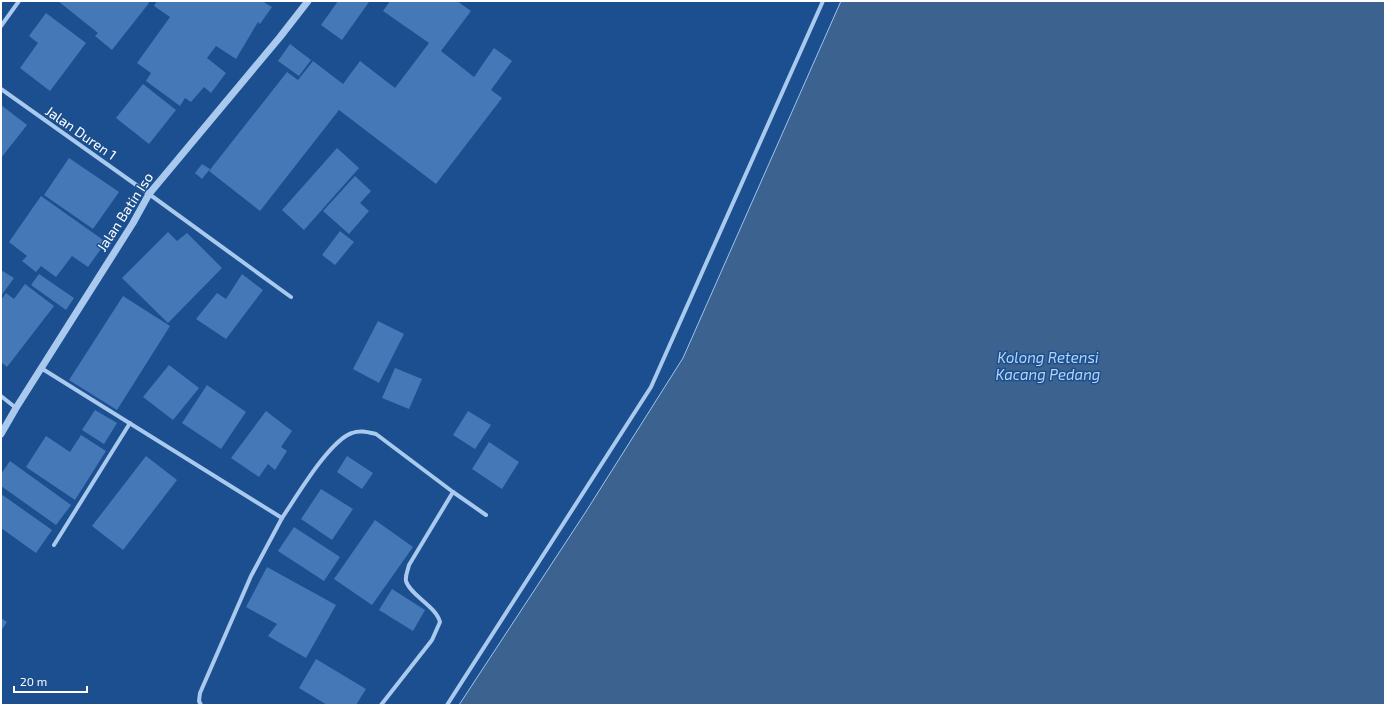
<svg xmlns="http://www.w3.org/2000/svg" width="1386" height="706" font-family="'Exo 2',sans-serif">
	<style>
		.water { fill: #3c6290; stroke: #9cc4f0 }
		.building { fill: #4478b7 }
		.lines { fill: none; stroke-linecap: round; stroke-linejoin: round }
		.minor { stroke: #a9c9ee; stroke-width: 4 }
		.tertiary { stroke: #a9c9ee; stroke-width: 7 }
		.labels { text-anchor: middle; stroke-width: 3; stroke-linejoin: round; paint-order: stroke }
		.street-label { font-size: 14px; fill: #fff; stroke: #1b4f8f }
		.water-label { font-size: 15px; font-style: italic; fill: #b5d3f5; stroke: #1b4f8f }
	</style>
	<rect width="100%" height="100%" fill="#1b4f8f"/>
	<path class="water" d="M841 1H1385V705H459L585 513 683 358Z"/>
	<g class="building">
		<path d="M58 1H147L149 3 112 50 95 36 98 33Z"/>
		<path d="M157 1H262L272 7 260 24 258 22 236 59 216 46 207 58 226 73 211 93 204 87 191 102 185 98 180 106 146 81 151 73 137 63 170 17 154 6Z"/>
		<path d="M338 1 369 2 342 40 321 25Z"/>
		<path d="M390 1H457L471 11 441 51 474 77 494 48 512 61 491 90 502 98 436 184 339 110 260 211 209 171 287 72 298 80 313 61 343 84 360 61 395 88 429 43 383 11Z"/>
		<path d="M46 13 86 43 50 91 20 68 38 43 29 36Z"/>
		<path d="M290 44 311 60 299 76 278 61Z"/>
		<path d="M143 84 176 110 149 144 116 118Z"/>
		<path d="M1 105 27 125 1 158Z"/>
		<path d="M337 148 359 168 304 230 282 210Z"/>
		<path d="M69 158 119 192 93 229 44 195Z"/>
		<path d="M202 164 210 169 202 179 195 173Z"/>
		<path d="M355 176 371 191 360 203 369 211 349 234 323 211Z"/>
		<path d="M41 196 106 242 88 267 72 256 56 277 41 266 36 272 22 261 27 256 9 242Z"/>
		<path d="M340 231 354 242 335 265 322 255Z"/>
		<path d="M168 232 177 241 187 233 222 268 168 323 122 278Z"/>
		<path d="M1 270 14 278 1 296Z"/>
		<path d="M39 274 74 298 66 310 31 285Z"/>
		<path d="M242 274 263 290 226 339 196 319 217 293 226 299Z"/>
		<path d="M25 284 54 306 7 367 1 362V300L6 293 14 299Z"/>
		<path d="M123 296 170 326 117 410 69 380Z"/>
		<path d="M378 321 404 334 379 383 353 369Z"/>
		<path d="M169 365 199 388 173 420 143 397Z"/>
		<path d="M395 368 422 379 409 409 382 398Z"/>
		<path d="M207 385 246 412 221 449 182 423Z"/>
		<path d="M95 410 117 423 104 444 82 430Z"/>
		<path d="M266 411 292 431 281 447 287 451 275 470 268 464 259 477 231 458Z"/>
		<path d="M468 411 491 425 475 449 453 435Z"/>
		<path d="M81 435 106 451 75 500 26 467 46 436 70 452Z"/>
		<path d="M489 442 519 462 502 489 472 469Z"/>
		<path d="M146 456 177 480 123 550 92 526Z"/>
		<path d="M347 456 373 473 362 489 337 472Z"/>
		<path d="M10 461 71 505 56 525 1 486V474Z"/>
		<path d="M321 489 353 509 332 540 301 519Z"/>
		<path d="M1 494 52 530 36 553 1 528Z"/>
		<path d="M375 520 413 547 372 605 334 579Z"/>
		<path d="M294 527 340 557 324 581 278 551Z"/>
		<path d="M267 567 336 605 306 658 268 636 277 624 246 607Z"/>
		<path d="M392 589 425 610 413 631 379 610Z"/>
		<path d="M1 618 7 622 1 631Z"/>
		<path d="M316 659 366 689 356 705H327L299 688Z"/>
	</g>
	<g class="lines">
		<g class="minor">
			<path d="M1 26 19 1"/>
			<path d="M1 89 149 194 291 297"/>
			<path d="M41 368 282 518 251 576 200 693 199 701 201 705"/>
			<path d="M1 396 16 408"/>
			<path d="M282 518C297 496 329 441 352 433 360 430 367 432 376 434L453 492 486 515"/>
			<path d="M54 545 130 423"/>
			<path d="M381 705 432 640 440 622C436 606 410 595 406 581 405 575 408 570 409 565L453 492"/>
			<path d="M447 705 651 387 823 1"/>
		</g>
		<path class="tertiary" d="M1 434 16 408 133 223 149 194 280 37 308 1"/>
	</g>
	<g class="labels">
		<g class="street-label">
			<text transform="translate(81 133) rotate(35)" y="5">Jalan Duren 1</text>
			<text transform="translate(125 212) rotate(-57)" y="5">Jalan Batin Iso</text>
		</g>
		<g class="water-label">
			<text x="1048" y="363">Kolong Retensi<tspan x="1048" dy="17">Kacang Pedang</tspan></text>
		</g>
	</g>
	<rect width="1386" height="706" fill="none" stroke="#ffffff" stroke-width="4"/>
	<path d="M14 686v6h73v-6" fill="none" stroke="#ffffff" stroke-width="2"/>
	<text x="20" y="686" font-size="12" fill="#ffffff" stroke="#1b4f8f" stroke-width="3" paint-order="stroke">20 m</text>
</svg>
